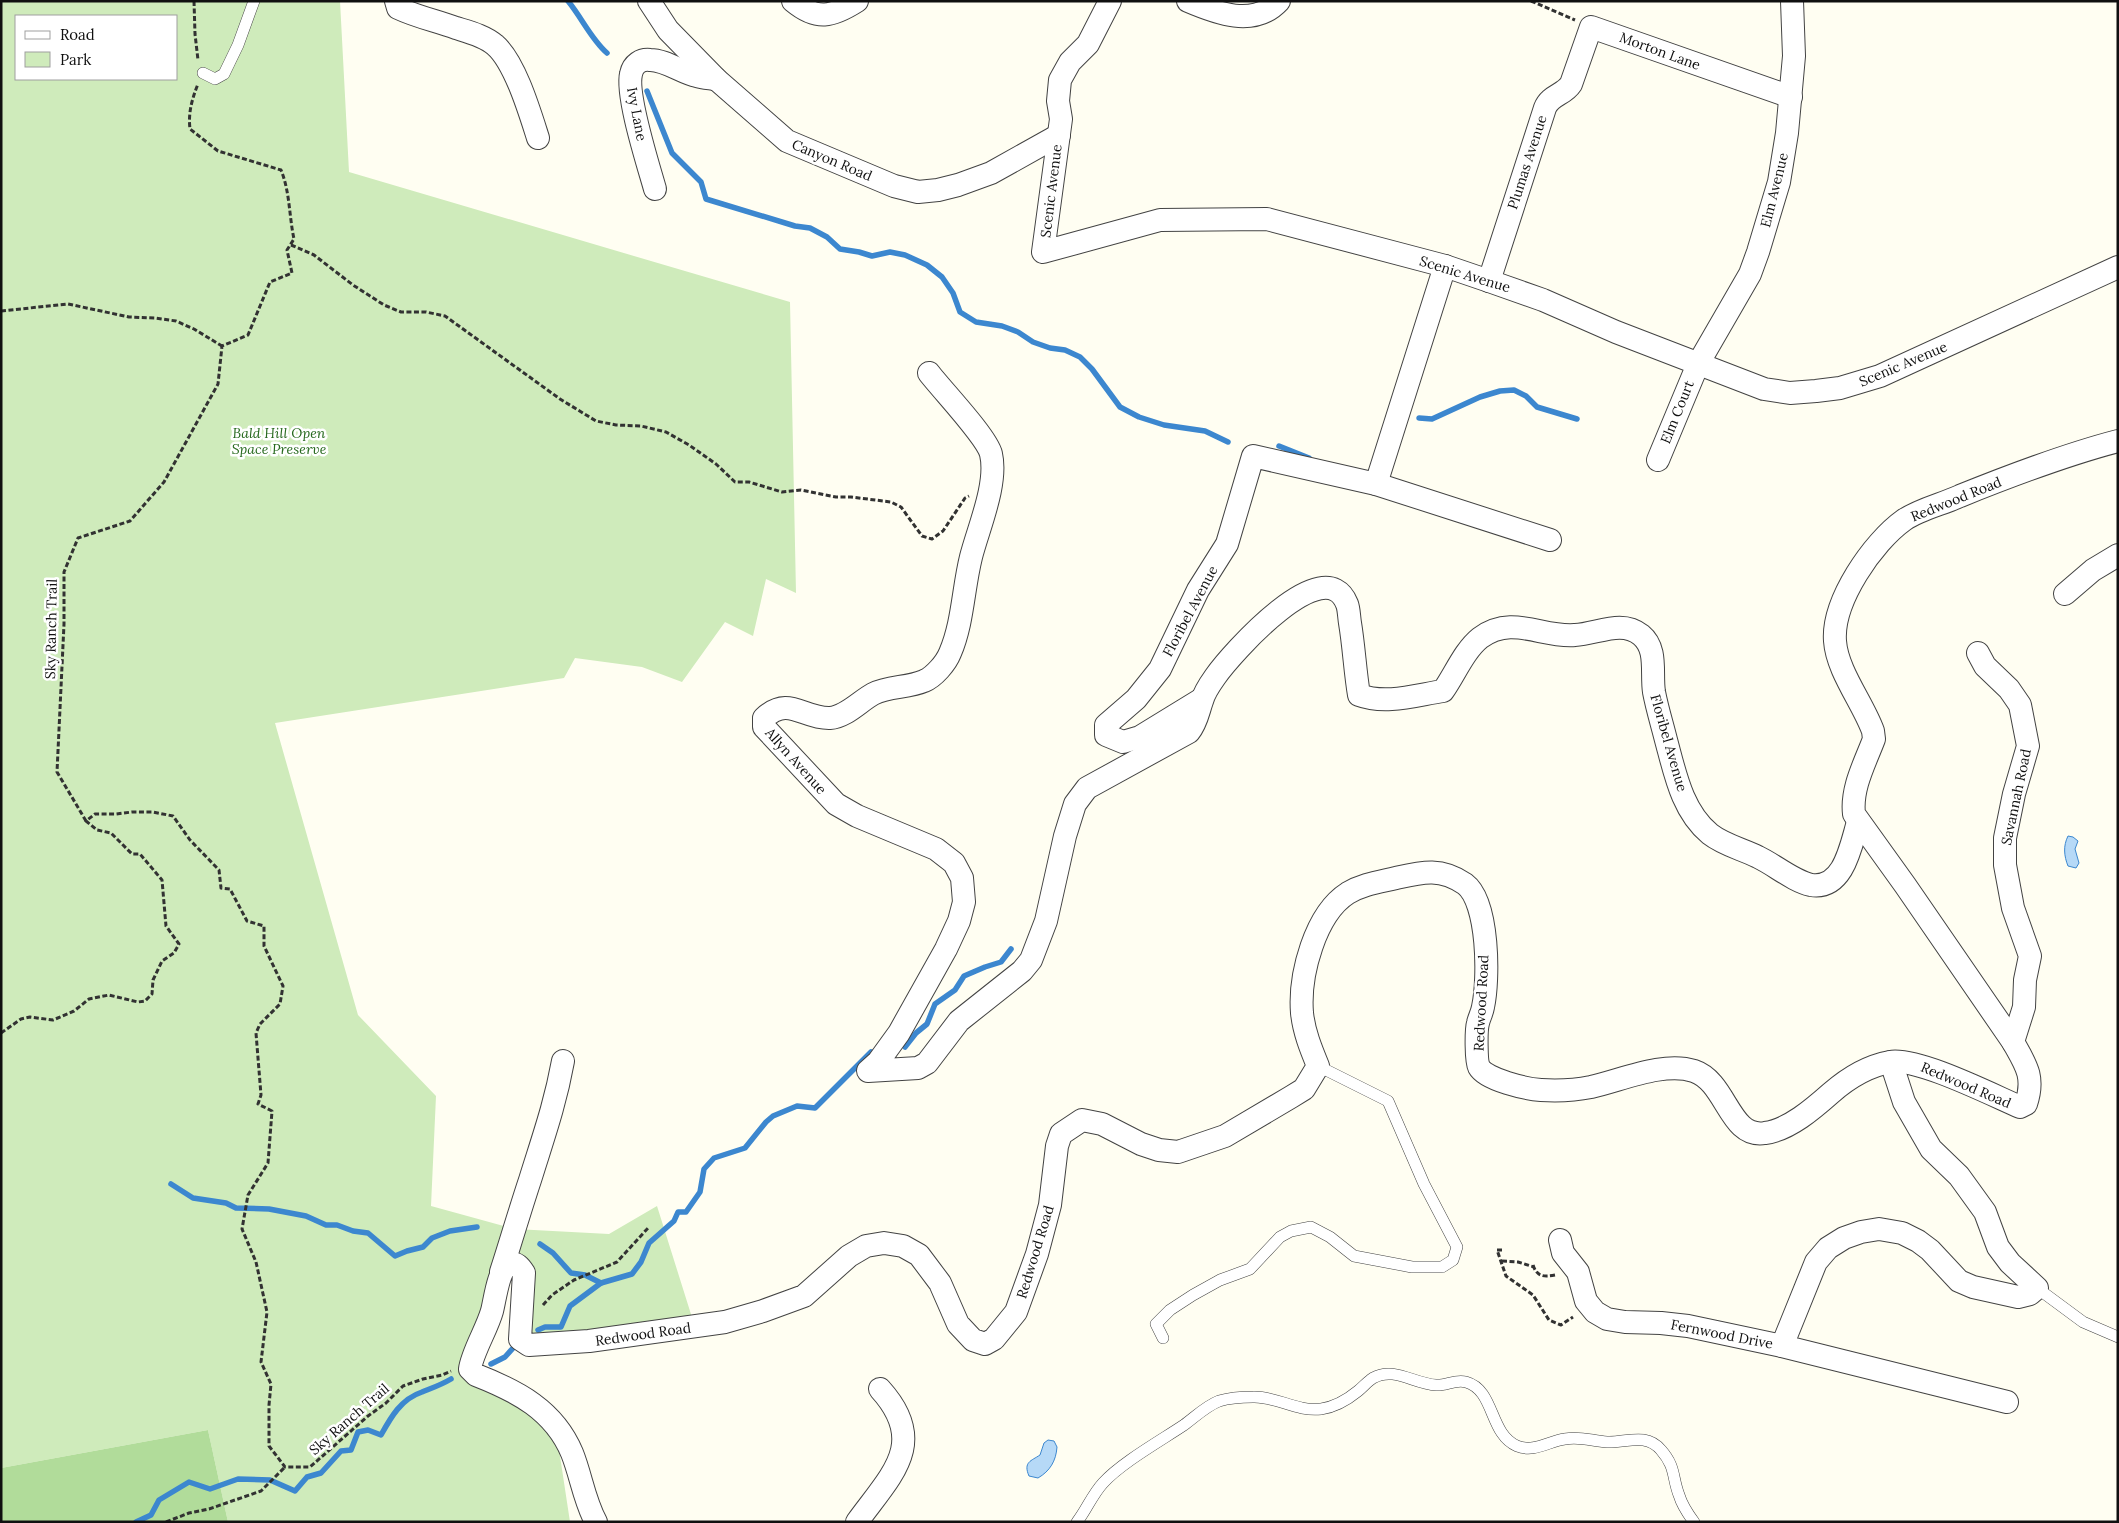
<svg xmlns="http://www.w3.org/2000/svg" width="2119" height="1523" font-family="Lora,serif">
	<style>
		.green { fill: #cfebbb; fill-rule: evenodd }
		.forest { fill: #b1dc9a }
		.water { fill: #b6d9f7; stroke: #3c87cf }
		.lines { fill: none; stroke-linecap: round; stroke-linejoin: round }
		.stream { stroke: #3c87cf; stroke-width: 5.5 }
		.service-casing { stroke: #434343; stroke-width: 12 }
		.minor-casing { stroke: #434343; stroke-width: 24 }
		.path { stroke: #323232; stroke-width: 3; stroke-dasharray: 5 2.5; stroke-linecap: butt }
		.service { stroke: #fff; stroke-width: 11 }
		.minor { stroke: #fff; stroke-width: 22 }
		.labels { text-anchor: middle; stroke-width: 5; stroke-linejoin: round; paint-order: stroke }
		.street-label { font-size: 14px; fill: #101010; stroke: #fff }
		.park-label { font-size: 14px; font-style: italic; fill: #27691e; stroke: #fff }
	</style>
	<rect width="100%" height="100%" fill="#fffef2"/>
	<path class="green" d="M1 1H340L349 172 790 302 796 593 766 579 753 636 725 622 682 682 642 667 575 658 564 678 275 723 358 1015 436 1096 431 1206 515 1229 609 1234 657 1206 695 1327 529 1345 513 1264 470 1365 555 1423 570 1522H228L208 1430 1 1468ZM16 16H176V79H16Z"/>
	<path class="forest" d="M208 1430 228 1522H1V1468Z"/>
	<g class="water">
		<path d="M2068 836 2073 837 2078 841 2075 849 2079 863 2076 868 2068 866C2064 856 2063 846 2068 836Z"/>
		<path d="M1048 1440 1054 1441 1057 1447C1056 1461 1050 1471 1038 1478L1029 1476C1023 1462 1031 1461 1040 1455L1044 1443Z"/>
	</g>
	<g class="lines">
		<g class="stream">
			<path d="M568 1C582 18 591 39 607 53"/>
			<path d="M647 91 672 153 701 182 706 199 795 226 810 228 827 237 840 249 859 252 872 256 890 252 905 255 927 265 942 277 953 293 960 312 976 322 1002 326 1018 332 1033 342 1050 348 1065 350 1080 357 1092 369 1120 407 1139 417 1164 425 1205 431 1228 442"/>
			<path d="M1419 418 1432 419 1480 397 1500 391 1514 390 1526 396 1537 407 1577 419"/>
			<path d="M1279 446 1309 458"/>
			<path d="M905 1047 916 1033 927 1024 935 1004 955 990 964 976 985 967 1001 962 1011 949"/>
			<path d="M171 1184 193 1198 226 1203 236 1208 269 1209 306 1216 326 1225H337L353 1231 368 1233 395 1256 407 1251 423 1247 432 1238 450 1231 477 1227"/>
			<path d="M540 1244 553 1253 571 1273 585 1275 601 1283 632 1274 641 1262 649 1243 674 1221 678 1212H686L700 1192 704 1169 714 1158 745 1148 766 1122 773 1116 797 1106 815 1108 871 1052"/>
			<path d="M538 1330 545 1327H561L570 1306 601 1283"/>
			<path d="M491 1364 505 1357 514 1347 520 1345"/>
			<path d="M136 1522 151 1515 159 1500 189 1482 210 1489 238 1479 270 1480 295 1491 307 1477 321 1473 341 1451 351 1450 358 1432 368 1430 381 1435C391 1417 401 1399 422 1392 432 1388 441 1385 451 1379"/>
		</g>
		<defs>
			<g id="service">
				<path d="M203 73 215 79 224 74 238 45 254 1"/>
				<path d="M2037 1288 2083 1322 2118 1337"/>
				<path d="M1163 1338 1156 1324 1170 1310 1193 1295 1220 1280 1250 1269 1280 1237 1291 1231 1311 1227 1330 1237 1354 1256 1412 1267H1442L1453 1260 1457 1247 1424 1184 1388 1101 1318 1066"/>
				<path d="M1077 1522C1087 1509 1092 1495 1103 1483 1121 1463 1160 1441 1184 1425 1195 1417 1206 1406 1219 1401 1229 1398 1243 1397 1253 1397 1276 1396 1297 1412 1321 1409 1335 1407 1347 1400 1358 1391 1363 1387 1367 1382 1373 1378 1394 1366 1414 1384 1436 1385 1446 1386 1455 1379 1466 1382 1495 1390 1489 1434 1517 1446 1534 1453 1549 1441 1565 1439 1580 1436 1592 1441 1607 1442 1626 1443 1646 1432 1661 1450 1676 1467 1672 1477 1679 1495 1682 1505 1688 1514 1694 1522"/>
			</g>
			<g id="minor">
				<path d="M396 1 398 8C417 17 437 21 456 28 469 32 485 36 495 45 515 62 530 113 538 138"/>
				<path d="M649 1 668 30 716 79 787 141 894 186 918 192 938 190 958 185 991 173 1059 135"/>
				<path d="M793 1C817 21 832 17 857 1"/>
				<path d="M1110 1 1088 44 1070 62 1060 80 1058 101 1061 119 1043 252 1160 220 1267 219 1445 266 1489 281 1543 300 1616 332 1764 389 1790 393 1816 391 1840 388 1880 376 2118 267"/>
				<path d="M1188 1C1216 13 1254 28 1279 1"/>
				<path d="M655 189C648 164 626 96 631 74 633 64 641 59 650 60 666 60 682 73 697 76 703 78 710 78 716 79"/>
				<path d="M1489 281 1545 108C1550 95 1564 95 1571 84L1591 27 1791 97"/>
				<path d="M929 373C942 390 987 437 991 454 998 484 978 529 971 557 963 589 963 623 950 653 946 663 934 677 924 681 908 688 888 686 873 694 860 701 846 717 830 718 803 719 789 695 764 718V727L836 804 857 816 936 849 954 863 962 878 964 902 959 921 946 949 899 1033 878 1062 868 1071 918 1068 927 1063 959 1021 1022 971 1031 960 1046 921 1065 836 1075 804 1087 788 1189 732C1197 722 1198 712 1202 701 1204 693 1210 684 1215 677 1231 654 1325 548 1347 604 1349 609 1349 617 1350 623 1354 647 1355 671 1359 695 1386 705 1416 695 1443 691 1455 674 1464 651 1480 638 1512 614 1542 638 1575 635 1597 634 1622 619 1641 635 1658 649 1651 673 1654 692 1657 708 1662 724 1666 740 1675 773 1682 811 1710 834 1724 845 1742 849 1758 857 1775 865 1793 881 1811 885 1844 890 1851 845 1858 822"/>
				<path d="M1658 460 1698 364 1750 274 1758 252 1779 182 1787 133 1794 56 1792 1"/>
				<path d="M1376 484 1445 266"/>
				<path d="M2065 594 2093 570 2118 555"/>
				<path d="M1978 653 1985 666 2009 689 2020 705 2028 746 2014 794 2005 838V865L2013 908 2030 956 2025 980 2024 1007 2013 1042"/>
				<path d="M1202 699 1140 737 1123 742 1106 735V725L1136 699 1160 669 1198 590 1227 544 1253 456 1376 484 1550 540"/>
				<path d="M1891 1062 1904 1102 1931 1149 1959 1176 1985 1212 1998 1247 2010 1263 2037 1288 2030 1294 2018 1297 1973 1287 1959 1281 1930 1250 1918 1241 1902 1233 1879 1229 1861 1232 1844 1238 1828 1248 1816 1262 1782 1346 2007 1402"/>
				<path d="M1560 1240 1563 1253 1578 1272 1586 1301 1595 1312 1607 1319 1625 1322 1661 1323 1688 1326 1782 1346"/>
				<path d="M501 1272C511 1241 520 1210 530 1180 543 1138 555 1105 563 1061"/>
				<path d="M596 1522C584 1500 581 1475 572 1453 554 1410 517 1391 476 1375L470 1369C472 1353 487 1329 492 1311 495 1300 498 1270 509 1265 516 1261 521 1268 524 1273L520 1339 529 1345 589 1341 725 1322 763 1311 804 1296 849 1256 866 1246 884 1243 903 1246 919 1255 940 1283 958 1324 973 1340 985 1344 994 1339 1016 1312 1037 1254 1050 1205 1057 1146 1061 1134 1082 1120 1102 1124 1141 1144 1159 1150 1178 1152 1225 1136 1291 1097 1304 1089 1318 1066C1311 1049 1304 1032 1302 1013 1299 975 1315 914 1348 893 1363 884 1379 882 1396 878 1422 872 1441 867 1465 884 1489 902 1489 980 1483 1007 1482 1013 1479 1018 1478 1023 1476 1030 1476 1061 1479 1067 1486 1080 1527 1089 1541 1090 1557 1091 1576 1090 1591 1087 1622 1080 1664 1061 1694 1071 1727 1082 1729 1139 1765 1133 1789 1130 1814 1108 1831 1093 1847 1079 1868 1066 1890 1062 1917 1057 1992 1095 2020 1107L2026 1104C2035 1077 2026 1065 2013 1042L1905 885 1854 814C1851 788 1865 763 1874 739L1873 731C1863 703 1837 671 1835 641 1832 601 1873 542 1904 520 1920 509 1943 504 1960 496 2012 475 2064 455 2118 441"/>
				<path d="M857 1522C891 1475 929 1443 880 1389"/>
			</g>
		</defs>
		<use href="#service" class="service-casing"/>
		<use href="#minor" class="minor-casing"/>
		<g class="path">
			<path d="M194 1 195 34 198 60"/>
			<path d="M1531 1 1575 20"/>
			<path d="M291 245 314 255 353 285 384 305 401 312H426L445 316 560 399 596 421 616 425 641 426 666 432 689 445 716 464 735 482H749L782 492 801 490 836 497H851L891 502 901 507 922 536 932 539 943 531 965 498 969 496"/>
			<path d="M1 311 68 304 129 317 155 318 176 321 194 329 222 346"/>
			<path d="M86 821 57 772 64 624V572L78 538 130 521 164 482 218 384 222 346 248 335 270 282 292 273 287 250 294 239C289 216 290 192 281 170L218 151 190 129C188 113 192 99 198 84"/>
			<path d="M1 1033 21 1019 30 1017 53 1020 74 1011 89 999 109 995 138 1002 145 1001 152 994 153 980 162 961 174 953 179 944 166 926 162 880 140 854H132L111 833 97 830 86 821 95 814H116L132 812H153L173 816 190 840 219 870 221 888 230 889 247 921 264 926V946L283 986 280 1004 260 1024 256 1033 261 1095 258 1104 272 1111 268 1163 248 1195 242 1229 256 1262 267 1312 261 1362 271 1384 269 1405V1446L285 1467H310L368 1416 386 1403 403 1386 423 1379 442 1375 451 1371"/>
			<path d="M1502 1250H1497L1506 1276 1533 1295 1549 1320 1561 1325 1573 1317"/>
			<path d="M1502 1261 1518 1262 1534 1267"/>
			<path d="M1533 1265C1537 1277 1544 1277 1555 1275"/>
			<path d="M543 1305 552 1295 574 1280 617 1262 648 1228"/>
			<path d="M166 1522 189 1513 209 1509 261 1491 285 1467"/>
		</g>
		<use href="#service" class="service"/>
		<use href="#minor" class="minor"/>
	</g>
	<g class="labels">
		<g class="street-label">
			<text transform="translate(1660 51) rotate(20)" y="5">Morton Lane</text>
			<text transform="translate(637 114) rotate(79)" y="5">Ivy Lane</text>
			<text transform="translate(832 160) rotate(23)" y="5">Canyon Road</text>
			<text transform="translate(1527 162) rotate(-72)" y="5">Plumas Avenue</text>
			<text transform="translate(1774 190) rotate(-76)" y="5">Elm Avenue</text>
			<text transform="translate(1051 191) rotate(-83)" y="5">Scenic Avenue</text>
			<text transform="translate(1465 274) rotate(17)" y="5">Scenic Avenue</text>
			<text transform="translate(1903 364) rotate(-23)" y="5">Scenic Avenue</text>
			<text transform="translate(1677 412) rotate(-68)" y="5">Elm Court</text>
			<text transform="translate(1956 499) rotate(-22)" y="5">Redwood Road</text>
			<text transform="translate(1190 611) rotate(-62)" y="5">Floribel Avenue</text>
			<text transform="translate(51 629) rotate(-89)" y="5">Sky Ranch Trail</text>
			<text transform="translate(1669 743) rotate(74)" y="5">Floribel Avenue</text>
			<text transform="translate(796 761) rotate(48)" y="5">Allyn Avenue</text>
			<text transform="translate(2016 797) rotate(-78)" y="5">Savannah Road</text>
			<text transform="translate(1481 1003) rotate(-87)" y="5">Redwood Road</text>
			<text transform="translate(1966 1085) rotate(23)" y="5">Redwood Road</text>
			<text transform="translate(1035 1252) rotate(-73)" y="5">Redwood Road</text>
			<text transform="translate(643 1334) rotate(-8)" y="5">Redwood Road</text>
			<text transform="translate(1722 1334) rotate(11)" y="5">Fernwood Drive</text>
			<text transform="translate(349 1419) rotate(-41)" y="5">Sky Ranch Trail</text>
		</g>
		<g class="park-label">
			<text x="279" y="438">Bald Hill Open<tspan x="279" dy="16">Space Preserve</tspan></text>
		</g>
	</g>
	<rect width="2119" height="1523" fill="none" stroke="#101010" stroke-width="5"/>
	<rect x="15" y="15" width="162" height="65" fill="#ffffff" stroke="#9f9f9f"/>
	<rect x="25" y="31" width="25" height="8" fill="#ffffff" stroke="#9f9f9f"/>
	<text x="60" y="40" font-size="15" fill="#101010">Road</text>
	<rect x="25" y="52" width="25" height="15" fill="#cfebbb" stroke="#9f9f9f"/>
	<text x="60" y="65" font-size="15" fill="#101010">Park</text>
</svg>
